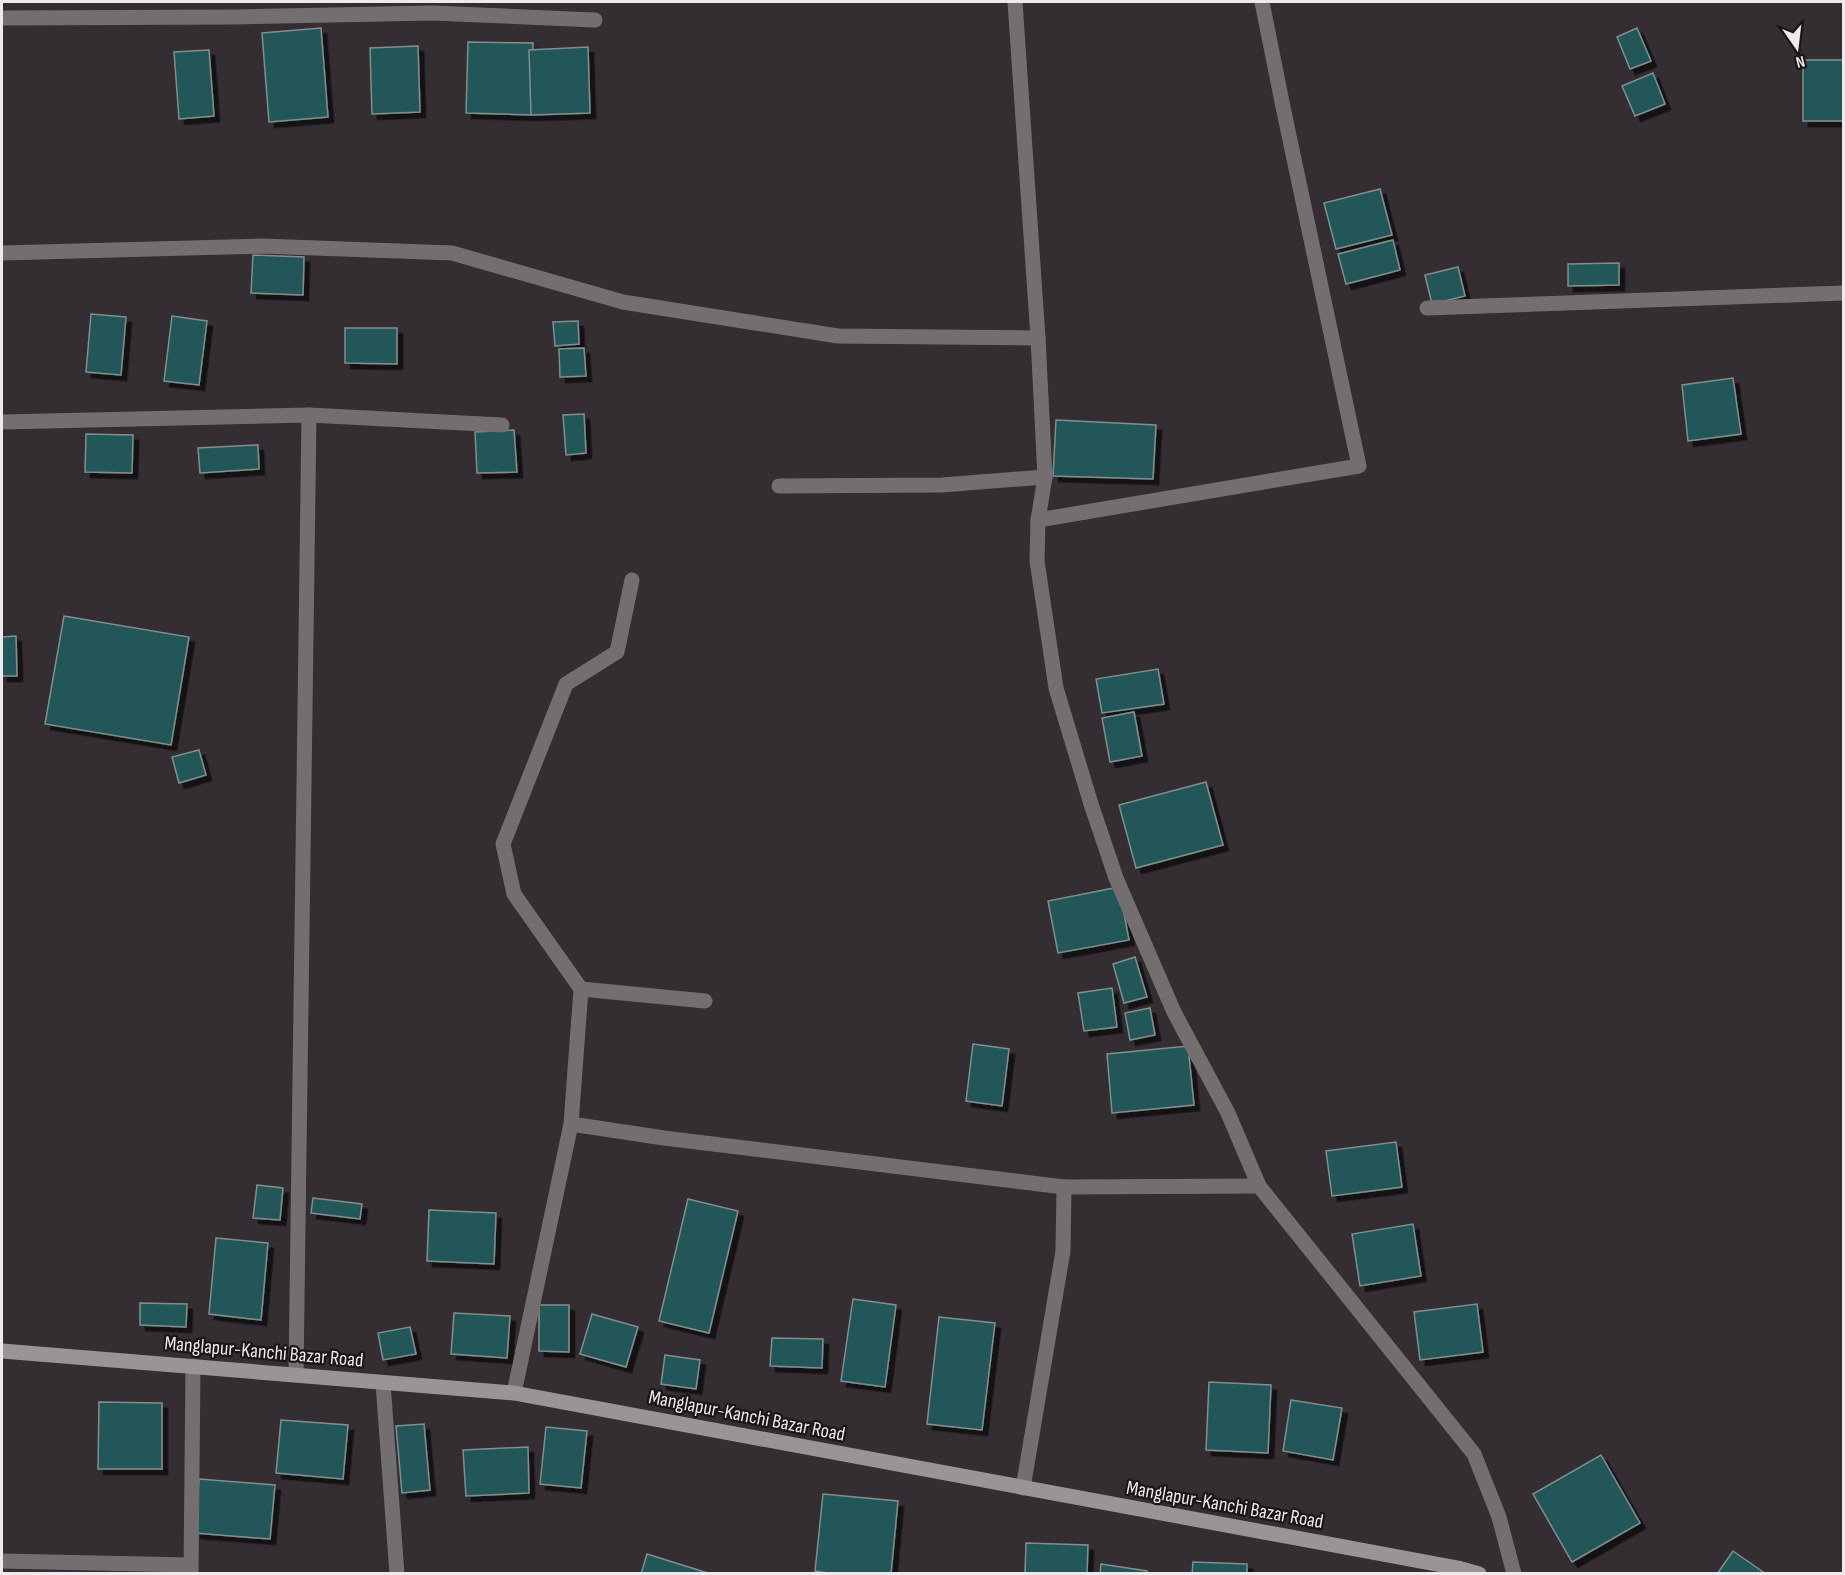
<svg xmlns="http://www.w3.org/2000/svg" width="1845" height="1575" font-family="'Sofia Sans Condensed',sans-serif">
	<style>
		.building { fill: #215758; stroke: #828e8e; stroke-width: 1.5; filter: url(#shadow) }
		.lines { fill: none; stroke-linecap: round; stroke-linejoin: round }
		.street { stroke: #736f71; stroke-width: 15 }
		.secondary { stroke: #9a9397; stroke-width: 15 }
		.labels { text-anchor: middle; stroke-width: 4.5; stroke-linejoin: round; paint-order: stroke }
		.street-label { font-size: 20px; fill: #eee9ec; stroke: #1a1618 }
	</style>
	<defs>
		<filter id="shadow"><feDropShadow dx="5.5" dy="5.5" stdDeviation="0" flood-color="#0009"/></filter>
	</defs>
	<rect width="100%" height="100%" fill="#342d31"/>
	<g class="building">
		<path d="M321 28 328 117 269 122 262 33Z"/>
		<path d="M1637 28 1651 61 1630 69 1617 37Z"/>
		<path d="M468 42 533 43 531 115 466 113Z"/>
		<path d="M418 46 420 112 372 114 370 48Z"/>
		<path d="M588 47 590 113 531 115 529 50Z"/>
		<path d="M209 50 214 116 179 119 174 52Z"/>
		<rect x="1803" y="60" width="41" height="61"/>
		<path d="M1653 73 1665 104 1635 116 1622 86Z"/>
		<path d="M1380 189 1392 235 1336 249 1324 203Z"/>
		<path d="M1393 240 1400 270 1346 284 1338 254Z"/>
		<path d="M253 255 304 257 303 295 251 293Z"/>
		<path d="M1619 263V285L1568 286V264Z"/>
		<path d="M1458 267 1465 296 1432 304 1425 275Z"/>
		<path d="M91 314 126 317 121 375 86 372Z"/>
		<path d="M172 316 207 321 199 385 164 381Z"/>
		<path d="M578 321 579 344 555 346 553 322Z"/>
		<path d="M345 328H397V364L345 363Z"/>
		<path d="M584 348 586 376 560 377 559 349Z"/>
		<path d="M1733 378 1741 434 1688 441 1682 385Z"/>
		<path d="M584 414 586 453 566 455 563 415Z"/>
		<path d="M1056 420 1156 425 1153 479 1053 476Z"/>
		<path d="M514 430 517 472 477 473 475 432Z"/>
		<path d="M86 434 133 435 132 473 85 472Z"/>
		<path d="M258 445 259 469 200 473 198 448Z"/>
		<path d="M64 616 189 637 171 745 45 724Z"/>
		<path d="M16 636 17 676H2V637Z"/>
		<path d="M1158 669 1164 704 1102 713 1096 679Z"/>
		<path d="M1134 712 1142 756 1110 762 1102 718Z"/>
		<path d="M199 750 206 775 179 783 172 757Z"/>
		<path d="M1206 782 1223 845 1136 868 1119 805Z"/>
		<path d="M1119 887 1129 940 1058 953 1048 901Z"/>
		<path d="M1135 957 1147 997 1124 1003 1113 964Z"/>
		<path d="M1112 988 1117 1027 1084 1031 1078 993Z"/>
		<path d="M1150 1008 1155 1035 1130 1040 1125 1013Z"/>
		<path d="M973 1044 1009 1049 1002 1106 966 1101Z"/>
		<path d="M1188 1046 1194 1105 1112 1113 1107 1054Z"/>
		<path d="M1396 1142 1402 1187 1332 1196 1326 1151Z"/>
		<path d="M257 1185 283 1188 280 1220 253 1218Z"/>
		<path d="M313 1198 362 1204 360 1219 311 1213Z"/>
		<path d="M688 1199 738 1211 709 1333 659 1321Z"/>
		<path d="M429 1210 496 1213 494 1264 427 1261Z"/>
		<path d="M1413 1224 1421 1276 1360 1286 1352 1234Z"/>
		<path d="M216 1238 268 1243 261 1320 209 1314Z"/>
		<path d="M853 1299 896 1305 885 1387 841 1381Z"/>
		<path d="M140 1303 187 1304 186 1327 140 1325Z"/>
		<path d="M1477 1304 1483 1352 1420 1360 1414 1312Z"/>
		<path d="M539 1305H569V1352L539 1351Z"/>
		<path d="M454 1313 510 1316 507 1358 451 1354Z"/>
		<path d="M592 1314 638 1327 626 1367 580 1354Z"/>
		<path d="M939 1317 995 1323 982 1430 927 1424Z"/>
		<path d="M410 1327 416 1354 383 1360 378 1333Z"/>
		<path d="M772 1338 823 1339 822 1368 770 1366Z"/>
		<path d="M665 1355 700 1360 696 1389 661 1384Z"/>
		<path d="M1209 1382 1271 1385 1268 1453 1206 1450Z"/>
		<path d="M1291 1400 1342 1408 1333 1460 1283 1451Z"/>
		<path d="M99 1402 162 1403V1469H98Z"/>
		<path d="M281 1420 348 1425 343 1479 276 1473Z"/>
		<path d="M424 1424 430 1490 402 1493 396 1426Z"/>
		<path d="M546 1427 587 1431 581 1488 540 1484Z"/>
		<path d="M528 1447 529 1493 466 1496 463 1450Z"/>
		<path d="M1601 1455 1640 1523 1572 1562 1533 1494Z"/>
		<path d="M199 1479 275 1485 270 1539 195 1533Z"/>
		<path d="M823 1494 898 1501 891 1574H835L815 1571Z"/>
		<path d="M1026 1543 1088 1545 1087 1574H1025Z"/>
		<path d="M1733 1551 1766 1574H1717Z"/>
		<path d="M647 1554 711 1574H641Z"/>
		<path d="M1193 1562 1247 1564V1574H1192Z"/>
		<path d="M1101 1564 1147 1571V1574H1100Z"/>
	</g>
	<g class="lines">
		<g class="street">
			<path d="M1015 2 1038 338 1045 477 1038 520 1037 561 1056 688 1091 804 1116 878 1174 1012 1228 1113 1259 1186 1474 1454 1499 1517 1514 1574"/>
			<path d="M2 18 235 17 433 13 595 20"/>
			<path d="M2 253 262 246 452 253 623 302 838 336 1038 338"/>
			<path d="M1427 308 1844 293"/>
			<path d="M2 422 309 415 502 425"/>
			<path d="M779 486 942 485 1045 477"/>
			<path d="M1038 520 1359 466 1283 107 1262 2"/>
			<path d="M581 989 705 1001"/>
			<path d="M571 1124 664 1138 1064 1187"/>
			<path d="M296 1374 309 415"/>
			<path d="M383 1383 397 1574"/>
			<path d="M514 1393 571 1124 581 989 514 894 503 844 566 684 617 652 632 580"/>
			<path d="M1023 1488 1063 1251 1064 1187 1259 1186"/>
			<path d="M2 1561 190 1565"/>
			<path d="M191 1574 193 1366"/>
		</g>
		<path class="secondary" d="M2 1351 514 1393 1458 1568 1479 1574"/>
	</g>
	<g class="labels">
		<g class="street-label">
			<text transform="translate(264 1351) rotate(5)" y="7">Manglapur-Kanchi Bazar Road</text>
			<text transform="translate(747 1415) rotate(11)" y="7">Manglapur-Kanchi Bazar Road</text>
			<text transform="translate(1225 1504) rotate(10)" y="7">Manglapur-Kanchi Bazar Road</text>
		</g>
	</g>
	<rect width="1845" height="1575" fill="none" stroke="#eee9ec" stroke-width="6"/>
	<g transform="translate(1797 48) rotate(166)" stroke="#1a1618" stroke-width="4.5" paint-order="stroke">
	<path d="M0-4.5L10 22L0 15L-10 22Z" fill="#eee9ec"/>
	<text y="-9" font-size="16" font-weight="bold" text-anchor="middle" fill="#eee9ec">N</text>
	</g>
</svg>
